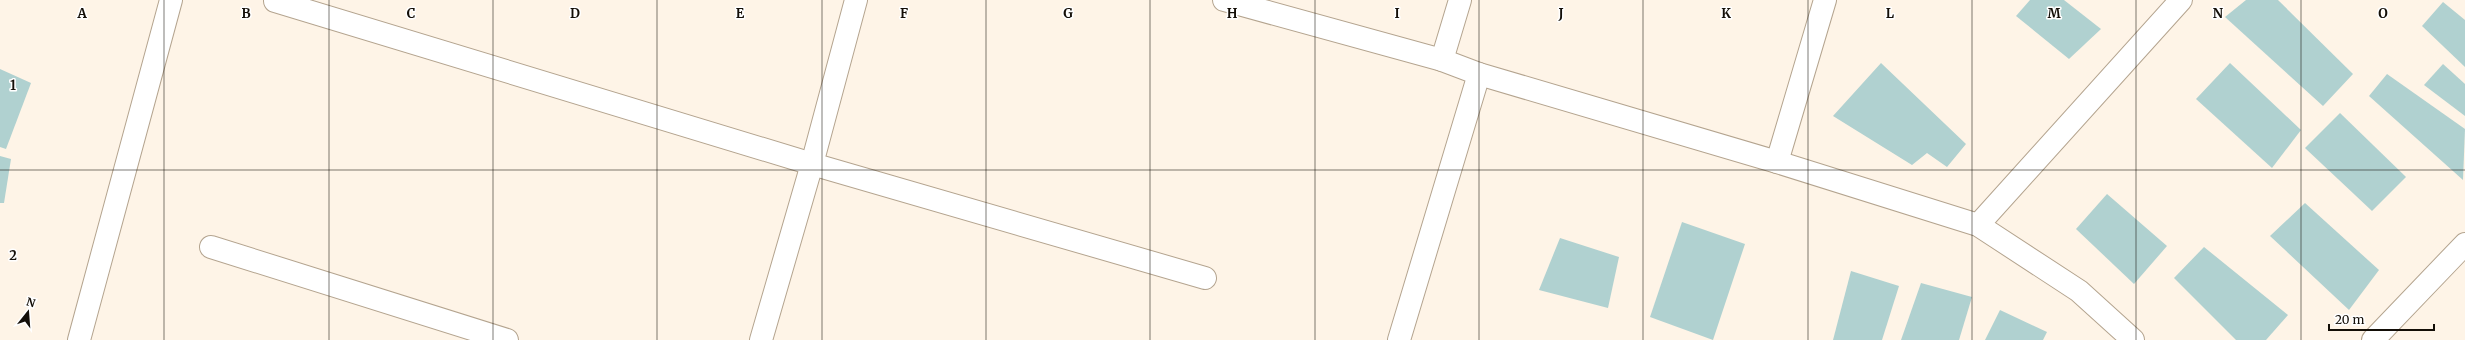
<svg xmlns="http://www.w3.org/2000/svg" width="2465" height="340" font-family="Merriweather,serif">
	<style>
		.building { fill: #b0d1d0 }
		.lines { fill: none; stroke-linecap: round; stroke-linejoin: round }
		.street-casing { stroke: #b4a48f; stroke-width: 24 }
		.street { stroke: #fff; stroke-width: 22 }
		.grid { fill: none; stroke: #130e07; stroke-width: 1; stroke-opacity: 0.55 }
		.grid-label { font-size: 13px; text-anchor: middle; font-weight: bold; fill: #130e07; stroke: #fff; stroke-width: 3; stroke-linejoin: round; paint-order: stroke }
	</style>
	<rect width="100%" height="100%" fill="#fef4e7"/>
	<g class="building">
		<path d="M2030 0H2064L2101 29 2069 59 2016 16Z"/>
		<path d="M2246 0H2278L2353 74 2323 106 2225 17Z"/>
		<path d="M2443 2 2465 20V67L2422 26Z"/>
		<path d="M1881 63 1966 144 1947 167 1927 153 1912 165 1833 116Z"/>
		<path d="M2230 63 2301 130 2272 168 2196 99Z"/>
		<path d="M2443 64 2465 84V116L2424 85Z"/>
		<path d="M0 69 31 83 6 149 0 147Z"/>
		<path d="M2387 74 2465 129 2463 180 2369 96Z"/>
		<path d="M2340 113 2406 177 2372 211 2305 148Z"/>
		<path d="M0 156 11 159 4 203H0Z"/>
		<path d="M2107 194 2167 246 2134 284 2076 229Z"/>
		<path d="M2305 203 2379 270 2349 310 2270 236Z"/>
		<path d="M1682 222 1745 244 1713 340 1650 317Z"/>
		<path d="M1560 238 1619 257 1608 308 1539 290Z"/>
		<path d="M2204 247 2288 315 2266 340H2236L2174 278Z"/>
		<path d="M1851 271 1899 286 1882 340H1833Z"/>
		<path d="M1921 283 1972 297 1959 340H1901Z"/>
		<path d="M2000 310 2047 332 2043 340H1985Z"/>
	</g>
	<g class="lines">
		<defs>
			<g id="street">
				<path d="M1224 0 1442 60 1479 74 1777 162 1978 225 2079 291 2133 340"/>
				<path d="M275 1 812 164 1205 278"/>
				<path d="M1442 60 1460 0"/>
				<path d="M1777 162 1825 0"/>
				<path d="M1978 225 2181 0"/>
				<path d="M211 247 507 340"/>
				<path d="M79 340 171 0"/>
				<path d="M761 340 812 164 856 0"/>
				<path d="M1399 340 1479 74"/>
				<path d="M2373 340 2465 244"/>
			</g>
		</defs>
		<use href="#street" class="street-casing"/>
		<use href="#street" class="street"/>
	</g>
	<path class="grid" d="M164 0V340M329 0V340M493 0V340M657 0V340M822 0V340M986 0V340M1150 0V340M1315 0V340M1479 0V340M1643 0V340M1808 0V340M1972 0V340M2136 0V340M2301 0V340M0 170H2465"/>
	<g class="grid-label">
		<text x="82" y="18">A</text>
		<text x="246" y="18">B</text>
		<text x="411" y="18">C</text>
		<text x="575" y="18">D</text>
		<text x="740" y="18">E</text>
		<text x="904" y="18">F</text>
		<text x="1068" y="18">G</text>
		<text x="1232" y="18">H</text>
		<text x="1397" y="18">I</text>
		<text x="1561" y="18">J</text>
		<text x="1726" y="18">K</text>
		<text x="1890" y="18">L</text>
		<text x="2054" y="18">M</text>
		<text x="2218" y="18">N</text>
		<text x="2383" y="18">O</text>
		<text x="13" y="90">1</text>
		<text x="13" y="260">2</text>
	</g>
	<g transform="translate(28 312) rotate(17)" stroke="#ffffff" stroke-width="3" paint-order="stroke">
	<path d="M0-3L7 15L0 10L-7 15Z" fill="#130e07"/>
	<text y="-6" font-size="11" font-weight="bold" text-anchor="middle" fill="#130e07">N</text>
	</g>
	<path d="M2329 324v6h105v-6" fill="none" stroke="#130e07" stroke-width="2"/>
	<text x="2335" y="324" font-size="12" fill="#130e07" stroke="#ffffff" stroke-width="3" paint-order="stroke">20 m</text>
</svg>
